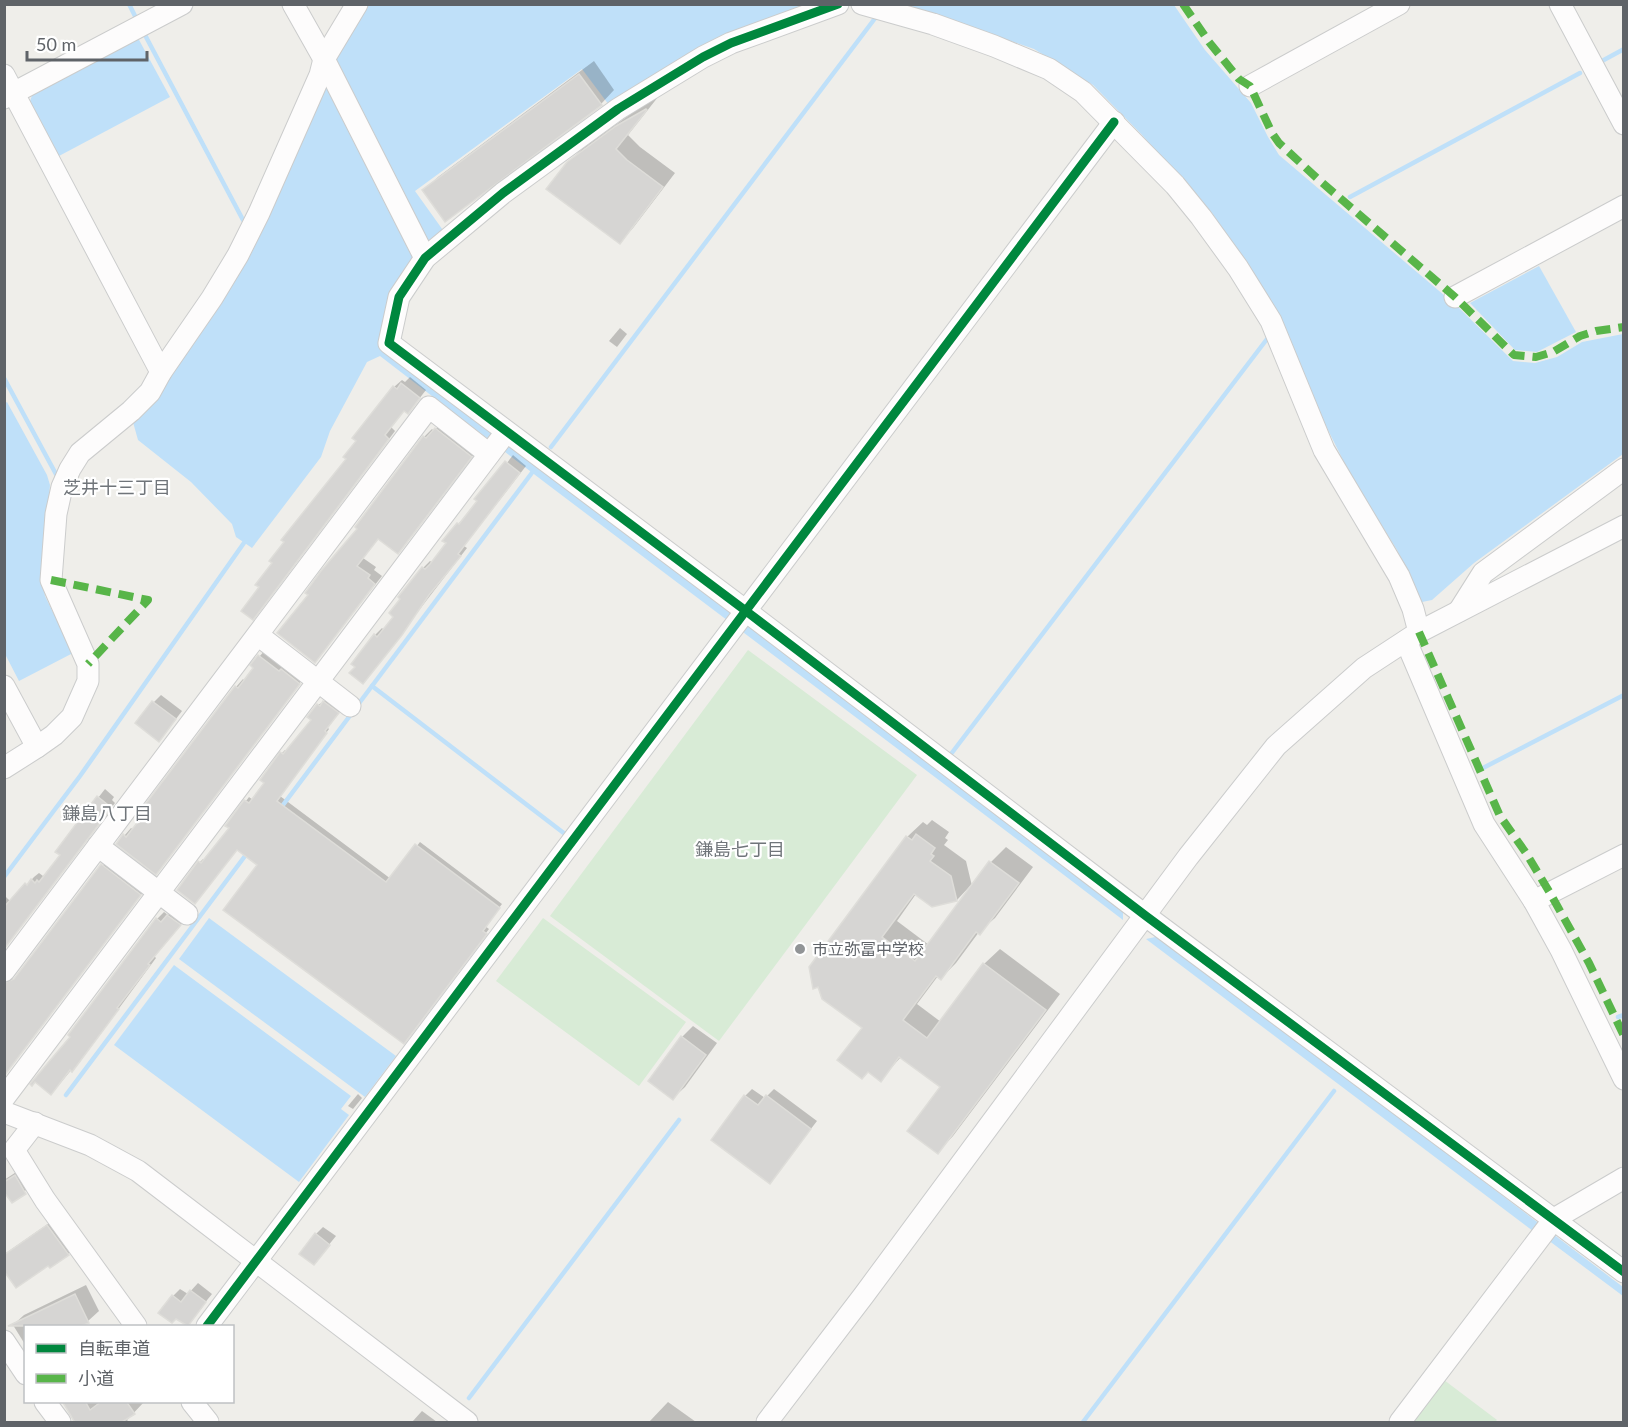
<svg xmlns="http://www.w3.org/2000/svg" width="1628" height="1427" font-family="Lato,'Noto Sans JP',sans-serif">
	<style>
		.green { fill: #d8ebd6 }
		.water { fill: #bfe0f9 }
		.shadow { fill: #0003; fill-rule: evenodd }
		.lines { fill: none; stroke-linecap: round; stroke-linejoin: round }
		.stream { stroke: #bfe0f9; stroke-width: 4.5 }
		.building { fill: #d6d5d3; stroke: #deddd9; stroke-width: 1.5 }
		.minor-casing { stroke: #cbcccc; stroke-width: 23 }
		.minor { stroke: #fdfcfc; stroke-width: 21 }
		.quiet { stroke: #58b549; stroke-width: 8; stroke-dasharray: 15 8; stroke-linecap: butt }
		.cycleway-casing { stroke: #fff; stroke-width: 13 }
		.cycleway { stroke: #00873e; stroke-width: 9 }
		.poi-dot { fill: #919496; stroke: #fff; stroke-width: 2 }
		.labels { text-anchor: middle; stroke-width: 4.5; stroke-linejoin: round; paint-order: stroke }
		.poi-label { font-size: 16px; fill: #5f6368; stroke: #fff; text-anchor: start }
		.neighbourhood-label { font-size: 18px; fill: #70757a; stroke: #fff }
	</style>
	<rect width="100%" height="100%" fill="#efeeea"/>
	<g class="green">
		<path d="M748 650 917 775 719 1041 550 916Z"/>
		<path d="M543 918 686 1022 639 1086 496 981Z"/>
		<path d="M1444 1380 1497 1420 1495 1422H1410Z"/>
	</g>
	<g class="water">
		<path d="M366 5H809L609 105 582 69 415 191 445 233 383 347 1123 910V920C876 731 626 546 380 356L367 362 330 431 321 457 252 548 236 537 232 524 191 482 138 440 131 415 151 399 332 58Z"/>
		<path d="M906 5H1174L1205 50 1251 103 1268 137 1279 155 1458 307 1513 361 1535 363 1557 357 1582 342 1623 334V454L1474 563 1432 600 1422 602 1397 550 1351 476 1319 412 1275 309 1212 213 1142 135 1093 85 1034 49Z"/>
		<path d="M138 38 170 97 59 156 30 101 33 93Z"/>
		<path d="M1539 266 1576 332 1537 352 1515 350 1470 303Z"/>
		<path d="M7 402 47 475 50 485 43 583 45 596 73 653 19 681 5 654 4 404Z"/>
		<path d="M209 918 396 1056 365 1097 179 959Z"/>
		<path d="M1160 936 1623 1287V1296L1548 1240 1533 1231 1146 939Z"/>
		<path d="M174 965 351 1096 341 1109 349 1115 299 1182 114 1045Z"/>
	</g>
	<g class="shadow">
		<path d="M594 61 614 90 601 104 424 191 438 177Z"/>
		<path d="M658 97 628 135 640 147 675 173 633 228 620 242 568 163 582 149 632 113Z"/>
		<path d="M620 328 627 334 617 347 609 341Z"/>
		<path d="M410 377 426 390 415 404 405 409 391 427 395 431 260 611 261 587 348 459 394 387 402 380 405 382Z"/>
		<path d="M443 421 478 449 398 552 379 538 363 558 376 567 374 570 382 576 315 661 310 594 359 528 357 527 424 437 432 429 434 431Z"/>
		<path d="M513 455 526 466 464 546 467 548 369 675 375 635 382 628 384 630 395 616 423 568 430 561 433 563 448 543 458 524 466 517Z"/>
		<path d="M266 649 305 676 156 873 118 843 131 828 134 830 150 808 146 806 236 687 243 679 245 681 255 667 252 665Z"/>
		<path d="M161 695 182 711 166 732 154 702Z"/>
		<path d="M328 699 341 709 327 727 329 729 280 796 391 879 420 842 502 904 485 926 489 929 407 1038 259 864 238 849 179 890 200 862 203 859 205 860 231 828 246 801 249 797 253 800 266 783 282 753 285 750 288 751 313 720 309 717 318 705Z"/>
		<path d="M105 789 114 797 112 800 115 803 4 948V895L11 902 34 877 39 873 43 876 45 874 62 855 57 851Z"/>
		<path d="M932 820 949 832 945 838 948 840 944 845 966 861 972 886 991 862 1006 847 1033 867 995 918 979 932 956 963 941 978 938 976 917 1004 941 1022 984 964 1000 949 1060 994 953 1136 938 1152 942 1087 901 1057 880 1080 864 1027 824 998 907 837 923 822 927 825ZM970 886 972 887 929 945 897 921 916 894 957 900Z"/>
		<path d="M109 858 147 887 4 1074 47 939Z"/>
		<path d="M175 909 187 917 154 956 156 958 92 1045 58 1086 72 1037 157 919 164 912 168 915Z"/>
		<path d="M693 1026 717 1043 685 1087 673 1098 682 1037Z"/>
		<path d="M752 1089 765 1098 774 1089 817 1121 770 1182 745 1096Z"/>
		<path d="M358 1094 362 1098 353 1109 348 1106Z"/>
		<path d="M24 1167 35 1183 12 1201 8 1194 4 1196V1180Z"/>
		<path d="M55 1219 75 1246 68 1254 4 1269 6 1253Z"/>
		<path d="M323 1227 336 1236 314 1263 316 1234Z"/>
		<path d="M198 1283 212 1294 187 1325 176 1317 173 1296 180 1289 188 1294Z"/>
		<path d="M86 1285 99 1311 88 1321 78 1326H26V1346L13 1325 24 1315Z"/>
		<path d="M63 1402H144L127 1420 129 1422H77Z"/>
		<path d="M668 1402 696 1422H649Z"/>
		<path d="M422 1411 437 1422H412Z"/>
	</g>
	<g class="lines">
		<g class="stream">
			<path d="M129 4 136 18"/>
			<path d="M145 35 243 220"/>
			<path d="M1602 61 1624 49"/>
			<path d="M1350 197 1580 73"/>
			<path d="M4 378 57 476"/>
			<path d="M551 447 876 17"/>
			<path d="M372 686 565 834"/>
			<path d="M357 706 534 470"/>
			<path d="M951 754 1267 339H1271"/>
			<path d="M1483 768 1624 695"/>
			<path d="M280 809 352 713"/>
			<path d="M4 877 80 776 246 540"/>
			<path d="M1618 1017 1624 1015"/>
			<path d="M66 1095 248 852"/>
			<path d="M469 1398 679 1120"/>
			<path d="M1083 1422 1334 1091"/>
		</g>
	</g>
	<g class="building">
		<path d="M579 74 602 105 445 222 422 190Z"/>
		<path d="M646 109 647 110 616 149 627 160 663 187 620 244 546 189 567 162 616 126Z"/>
		<path d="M401 383 420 398 408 414 404 411 385 435 389 439 253 620 241 611 259 587 255 585 272 563 269 561 284 542 281 540 346 459 343 457 356 441 352 438 393 386 397 389Z"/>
		<path d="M435 428 472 457 398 554 378 539 357 566 370 575 368 578 375 584 315 663 277 633 308 595 305 593 321 571 357 529 355 527 423 436 426 438Z"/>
		<path d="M505 461 520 473 458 554 461 556 429 595 402 635 363 684 349 673 355 667 351 664 374 634 377 637 393 617 389 613 400 599 398 597 422 567 425 569 430 564 446 543 442 541 457 523 459 524 477 501 474 499Z"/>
		<path d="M258 655 279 671 281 669 300 684 156 875 116 844 123 834 126 837 148 809 144 806 235 686 238 688 253 668 250 665Z"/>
		<path d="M152 701 176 719 159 742 135 723Z"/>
		<path d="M323 701 339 713 325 731 327 733 277 801 386 882 415 844 500 908 483 931 487 934 404 1044 223 910 257 865 237 850 195 904 177 890 198 861 201 863 229 828 225 826 244 800 249 803 264 783 260 780 280 752 283 754 311 720 307 717 317 704 320 706Z"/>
		<path d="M97 796 108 805 106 808 109 811 4 949V907L25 883 27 885 31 879 35 883 37 880 39 882 60 855 55 852Z"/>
		<path d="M916 834 935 848 931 854 934 856 930 861 951 876 957 901 932 907 914 894 882 937 915 961 989 861 1019 883 980 935 976 932 941 980 936 976 903 1020 927 1038 983 963 1046 1010 938 1154 907 1131 940 1087 899 1057 881 1082 868 1072 862 1079 837 1060 862 1028 822 999 818 987 813 989 809 967 906 836 912 840Z"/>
		<path d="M101 864 141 895 4 1076V983L14 979Z"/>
		<path d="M167 915 181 925 148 964 150 965 117 1008 119 1009 72 1072 70 1070 51 1095 35 1082 32 1086 30 1084 70 1037 68 1035 156 918 161 922Z"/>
		<path d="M681 1036 706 1055 673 1100 648 1081Z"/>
		<path d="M744 1095 758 1105 766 1095 811 1129 770 1184 711 1140Z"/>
		<path d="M15 1175 26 1194 12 1203 4 1192V1182Z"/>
		<path d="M47 1225 69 1255 50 1268 48 1266 16 1288 4 1271V1255Z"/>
		<path d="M315 1233 330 1245 314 1265 299 1254Z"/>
		<path d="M190 1290 206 1302 188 1326 176 1319 172 1323 158 1313 172 1295 181 1302Z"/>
		<path d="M75 1294 89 1323 81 1326H8Z"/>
		<path d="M62 1401H85L90 1410 102 1401H126L135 1414 122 1422H72L74 1421Z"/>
	</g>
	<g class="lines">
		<defs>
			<g id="minor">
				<path d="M293 4 324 59 425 258"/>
				<path d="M838 4 731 43 703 57 618 109 503 193 425 258 399 297 389 343 746 611 1146 916 1624 1272"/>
				<path d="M862 4 933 24 994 46 1049 69 1083 92 1175 185 1201 217 1238 268 1271 321 1324 450 1399 576 1413 609 1419 632"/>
				<path d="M1560 4 1624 124"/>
				<path d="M4 75 161 372"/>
				<path d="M1250 86 1399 4"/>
				<path d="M4 98 182 4"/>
				<path d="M1455 297 1624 206"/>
				<path d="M1459 611 1483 573 1624 469"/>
				<path d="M258 635 350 706"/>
				<path d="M1406 641 1484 824 1534 901 1561 950 1624 1079"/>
				<path d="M4 686 37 747 4 768"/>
				<path d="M37 747 54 735 72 717 88 681V664L51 580 56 514 62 487 70 469 80 453 131 411 150 392 161 372 212 298 238 255 259 213 320 75 324 59 357 4"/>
				<path d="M98 846 187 914"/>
				<path d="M1534 901 1624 855"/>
				<path d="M4 971 429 407 489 454"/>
				<path d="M4 1098 506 432"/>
				<path d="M4 1112 90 1145 138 1171 467 1422"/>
				<path d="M35 1123 14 1150 45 1200 136 1326"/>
				<path d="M207 1326 1114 122"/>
				<path d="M4 1341 26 1374"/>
				<path d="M45 1402 60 1422"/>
				<path d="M192 1402 208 1422"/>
				<path d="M767 1422 864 1295 1188 857 1276 746 1364 668 1419 632 1624 526"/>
				<path d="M1400 1422 1554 1219 1624 1178"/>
			</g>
		</defs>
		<use href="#minor" class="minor-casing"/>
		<use href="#minor" class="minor"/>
		<g class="quiet">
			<path d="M1183 4 1209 42 1239 79 1250 86 1272 133 1279 143 1319 180 1455 297 1514 355 1536 357 1553 352 1580 336 1596 331 1624 327"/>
			<path d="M51 580 148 600 88 664"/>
			<path d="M1419 632 1500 816 1526 853 1550 893 1589 963 1624 1036"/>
		</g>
		<defs>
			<g id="cycleway">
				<path d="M838 4 731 43 703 57 618 109 503 193 425 258 399 297 389 343 746 611 1146 916 1624 1272"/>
				<path d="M207 1326 1114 122"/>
			</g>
		</defs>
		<use href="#cycleway" class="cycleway-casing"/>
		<use href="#cycleway" class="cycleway"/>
	</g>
	<circle class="poi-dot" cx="800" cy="949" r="6"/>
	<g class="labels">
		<g class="poi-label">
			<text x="812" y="955">市立弥冨中学校</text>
		</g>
		<g class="neighbourhood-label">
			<text x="117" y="494">芝井十三丁目</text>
			<text x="107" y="820">鎌島八丁目</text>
			<text x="740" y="856">鎌島七丁目</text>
		</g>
	</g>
	<rect width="1628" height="1427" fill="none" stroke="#5f6368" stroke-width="12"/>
	<rect x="24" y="1325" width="210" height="78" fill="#ffffff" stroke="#bfc1c3" stroke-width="1.5"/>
	<rect x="36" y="1344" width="30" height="9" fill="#00873e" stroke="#bfc1c3" stroke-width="1.5"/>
	<text x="78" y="1355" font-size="18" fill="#5f6368">自転車道</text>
	<rect x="36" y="1374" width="30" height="9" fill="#58b549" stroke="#bfc1c3" stroke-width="1.5"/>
	<text x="78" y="1385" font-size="18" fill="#5f6368">小道</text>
	<path d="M27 51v9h120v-9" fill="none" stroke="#5f6368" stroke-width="3"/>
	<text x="36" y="51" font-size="18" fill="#5f6368" stroke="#ffffff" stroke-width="4.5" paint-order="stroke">50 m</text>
</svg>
